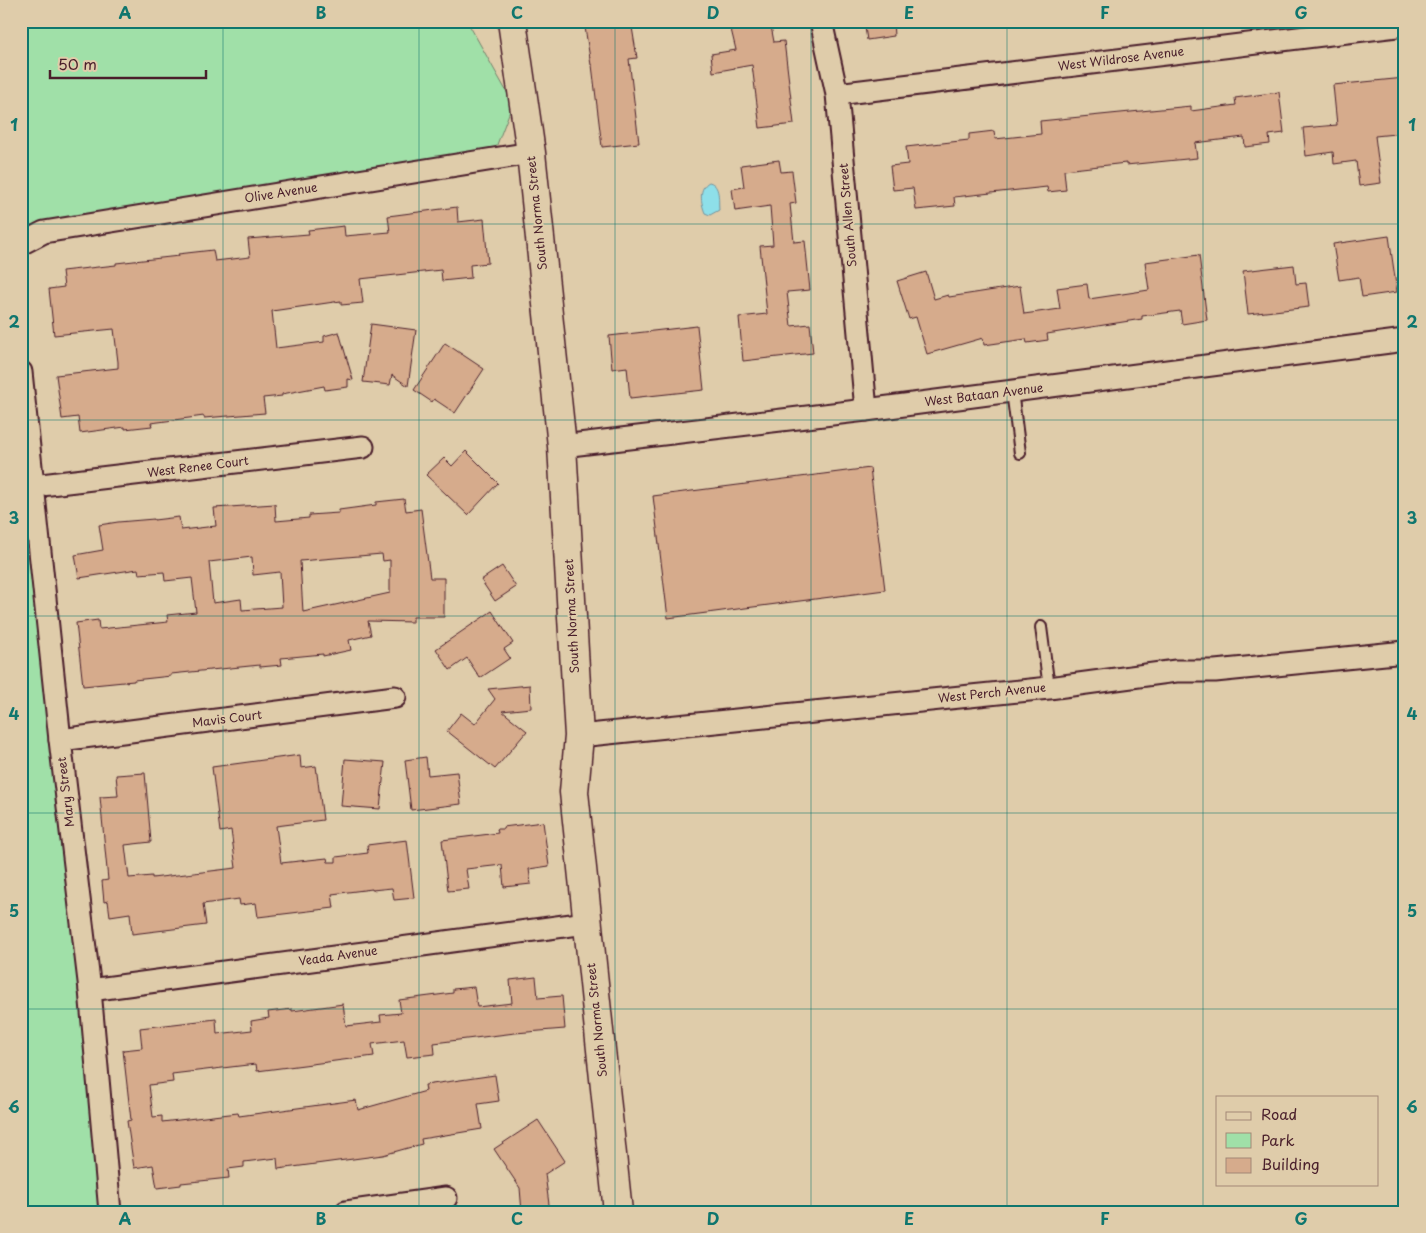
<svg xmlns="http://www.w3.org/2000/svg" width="1426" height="1233" font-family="'Playpen Sans',sans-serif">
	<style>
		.green { fill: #a0e0a8; stroke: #75806a }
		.water { fill: #8edfe9; stroke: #73929d }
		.building { fill: #d6ab8c; stroke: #4a1f2b; fill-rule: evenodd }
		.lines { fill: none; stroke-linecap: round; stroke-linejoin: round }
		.lane-casing { stroke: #4a1f2b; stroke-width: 14 }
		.street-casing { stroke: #4a1f2b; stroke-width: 25 }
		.secondary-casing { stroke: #4a1f2b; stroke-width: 31 }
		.lane { stroke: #dfccaa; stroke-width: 10 }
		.street { stroke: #dfccaa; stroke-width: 21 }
		.secondary { stroke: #dfccaa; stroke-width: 28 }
		.grid { fill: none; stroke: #0f766e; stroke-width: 1; stroke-opacity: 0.55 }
		.labels { text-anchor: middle; stroke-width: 4; stroke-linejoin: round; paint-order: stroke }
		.street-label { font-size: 12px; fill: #4a1f2b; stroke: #dfccaa }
		.neatline { fill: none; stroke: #0f766e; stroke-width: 2 }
		.grid-label { font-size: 16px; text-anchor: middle; font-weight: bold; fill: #0f766e }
	</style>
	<rect width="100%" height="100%" fill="#dfccaa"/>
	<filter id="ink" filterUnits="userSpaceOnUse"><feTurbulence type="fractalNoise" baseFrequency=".02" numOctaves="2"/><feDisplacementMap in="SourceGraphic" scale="10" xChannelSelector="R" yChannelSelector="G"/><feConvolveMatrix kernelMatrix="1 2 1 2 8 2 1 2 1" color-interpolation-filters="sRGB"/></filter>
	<g filter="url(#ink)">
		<g class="green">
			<path d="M21 21H467L513 103 493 155 21 244Z"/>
			<path d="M21 415 102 1212H21Z"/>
		</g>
		<path class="water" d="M709 182C721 185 718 200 719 210L710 215 705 213C701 203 698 188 709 182Z"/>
		<g class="building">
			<path d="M584 21H631L637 58 629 59 639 143 602 147 592 65H591Z"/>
			<path d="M729 21H770L774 42 784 41 794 124 760 128 752 65 713 72 711 54 736 50Z"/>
			<path d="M864 21H893L894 36 867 40Z"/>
			<path d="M1405 78V133L1375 136 1381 183 1359 186 1356 161 1334 164 1333 152 1306 156 1303 128 1337 125 1333 85Z"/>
			<path d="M1279 92 1284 133 1269 135 1270 144 1245 147 1244 137 1195 143 1197 158 1126 165V163L1064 170 1066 190 1048 192 1047 187 954 197 955 206 916 210 913 188 893 190 890 166 908 164 906 147 969 140V134L994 131 995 139 1041 134 1040 121 1191 106V111L1236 105 1235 98Z"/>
			<path d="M779 160 781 172 792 171 796 203 790 204 794 242 805 241 810 290 787 292 791 326 810 324 813 353 743 361 739 317 767 314 760 246 773 245 770 206 735 211 732 189 744 187 741 165Z"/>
			<path d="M457 207 458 222 484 219 488 263 470 265 471 278 442 281 441 270 360 279 363 303 341 305V301L272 311 276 348 324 342V336L339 332 353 380 348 379V387L325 390 324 386 282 394V396L263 398 265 413 204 418V416L151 423 152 426 125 429V427L80 433 78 417 62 419 56 375 118 368V362L114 329 54 335 49 289 64 287 62 271 116 265V263L179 256 178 254 213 250 215 261 250 257 248 239 309 234 308 230 344 226 345 236 390 232 388 216Z"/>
			<path d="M1389 236 1397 292 1362 297 1359 277 1339 280 1333 244Z"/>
			<path d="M1199 255 1207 320 1182 324 1180 311 1142 316V319L1047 334 1048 340 1027 343 1026 339 984 345 983 338 927 354 916 317 909 319 897 281 926 272 934 299 948 295 949 297 1020 286 1024 314 1060 309 1057 288 1087 284 1089 299 1149 290 1145 262Z"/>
			<path d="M1294 265 1296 284 1306 283 1309 307 1248 314 1243 271Z"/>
			<path d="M371 324 416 330 408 386 392 375 390 385 363 382Z"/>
			<path d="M697 326 704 390 630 398 627 367 612 369 609 336Z"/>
			<path d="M445 343 484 369 455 413 434 399 432 402 414 390Z"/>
			<path d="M466 451 498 483 468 515 426 475 444 458 452 466Z"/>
			<path d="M870 468 885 590 668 618 653 496Z"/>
			<path d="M404 499 406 511 421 509 430 578H444V617H413V622L368 621 371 635 349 640 351 650 323 656V654L281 658 282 665 260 667V665L171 674V676L134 680V681L83 686 76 623 98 620 99 629 168 622 167 615 196 612 192 578 165 581 164 572 139 574 138 569 79 578 75 555 103 550 99 525 118 522 154 519V520L179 517 181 530 216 526 214 508 275 504 276 521 309 518V515L339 513V510L376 505V502ZM382 554 383 561 390 560V593L303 612 300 561ZM252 557 253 575 280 572 282 607 242 610 241 599 213 603 209 562Z"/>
			<path d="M502 566 516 587 495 601 481 580Z"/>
			<path d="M492 611 513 643 504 649 510 658 480 678 467 658 450 670 436 649Z"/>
			<path d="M530 685 531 708 502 711 527 731 495 769 447 731 461 713 475 724 495 699 488 689Z"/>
			<path d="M300 755 301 768 316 766 323 820 276 826 281 863 327 858 328 862H336V857L368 853 367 845 407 840 414 898 394 900 392 888 372 890V889L332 894 334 908 258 917 256 903 240 905 239 899 203 904 206 925 132 934 130 913 110 916 108 901 104 902 102 881 108 880 100 797 118 796 116 775 145 773 151 842 125 845 129 878 152 876V878L236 868 231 830 220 832 212 767Z"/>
			<path d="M426 757 428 775 457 772 461 804 411 810 405 760Z"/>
			<path d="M345 759 385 762 380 809 341 806Z"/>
			<path d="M543 822 549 866 529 869 531 884 504 887 502 865 466 869 469 889 448 891 442 840 498 833 497 829H503V827Z"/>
			<path d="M536 977 538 998 562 996 565 1029 515 1033 434 1043 435 1054 407 1057 404 1040 372 1044 374 1056 257 1071 256 1064 172 1074 173 1082 149 1085 153 1117 162 1116V1122L238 1113 239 1116 356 1100 358 1110 426 1091 425 1085 495 1075 499 1101 478 1104 482 1129 421 1139 422 1144 383 1155 278 1169 277 1158 244 1162V1167L228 1169 229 1178 181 1183V1185L157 1188 153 1165 134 1168 127 1121 131 1120 123 1050 142 1048 140 1028 216 1019 217 1034 252 1030 251 1021 269 1018 268 1012 292 1009V1011L343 1004 346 1026 381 1022 380 1015 401 1013 399 1000 453 993V989L474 987 477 1007 512 1003 510 980Z"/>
			<path d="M538 1120 565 1161 545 1174 550 1212H522L520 1188 494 1149Z"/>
		</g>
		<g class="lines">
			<defs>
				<g id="lane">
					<path d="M1012 391 1020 453"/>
					<path d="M1041 627 1049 688"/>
				</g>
				<g id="street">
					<path d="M821 21 837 94 866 410"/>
					<path d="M837 94 1405 25"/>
					<path d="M21 244 44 232 531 153"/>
					<path d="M21 372 60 740 90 990 110 1212"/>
					<path d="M562 446 866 410 1405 340"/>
					<path d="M33 486 363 447"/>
					<path d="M579 736 1049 688 1176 671H1215L1405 652"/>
					<path d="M60 740 395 697"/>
					<path d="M90 990 586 923"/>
					<path d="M346 1212 446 1198"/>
				</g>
				<path id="secondary" d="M512 21 531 153 562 446 579 736 574 792 618 1212"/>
			</defs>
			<use href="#lane" class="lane-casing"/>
			<use href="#street" class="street-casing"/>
			<use href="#secondary" class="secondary-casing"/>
			<use href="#lane" class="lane"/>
			<use href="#street" class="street"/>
			<use href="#secondary" class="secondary"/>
		</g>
	</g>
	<path class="grid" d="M223 21V1212M419 21V1212M615 21V1212M811 21V1212M1007 21V1212M1203 21V1212M21 224H1405M21 420H1405M21 616H1405M21 813H1405M21 1009H1405"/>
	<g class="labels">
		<g class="street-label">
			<text transform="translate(1121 59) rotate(-7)" y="4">West Wildrose Avenue</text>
			<text transform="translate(281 193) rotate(-9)" y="4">Olive Avenue</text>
			<text transform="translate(537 213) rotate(-96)" y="4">South Norma Street</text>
			<text transform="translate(848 215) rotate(-95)" y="4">South Allen Street</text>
			<text transform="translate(984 395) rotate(-7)" y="4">West Bataan Avenue</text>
			<text transform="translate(198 467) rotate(-7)" y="4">West Renee Court</text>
			<text transform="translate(572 616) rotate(-93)" y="4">South Norma Street</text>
			<text transform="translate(992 693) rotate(-6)" y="4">West Perch Avenue</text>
			<text transform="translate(227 719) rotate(-7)" y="4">Mavis Court</text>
			<text transform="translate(66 792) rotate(-97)" y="4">Mary Street</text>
			<text transform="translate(338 956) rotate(-8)" y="4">Veada Avenue</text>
			<text transform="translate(597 1020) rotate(-96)" y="4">South Norma Street</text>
		</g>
	</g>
	<rect width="1426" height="1233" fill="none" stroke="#dfccaa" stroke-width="55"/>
	<rect x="1216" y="1096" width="162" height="90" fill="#dfccaa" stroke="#a38777"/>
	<rect x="1226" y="1112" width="25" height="8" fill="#dfccaa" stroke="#a38777"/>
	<text x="1261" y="1120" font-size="15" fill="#4a1f2b">Road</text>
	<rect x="1226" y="1133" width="25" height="15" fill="#a0e0a8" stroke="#a38777"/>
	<text x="1261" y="1146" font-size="15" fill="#4a1f2b">Park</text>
	<rect x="1226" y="1158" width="25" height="15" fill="#d6ab8c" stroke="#a38777"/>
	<text x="1261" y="1170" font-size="15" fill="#4a1f2b">Building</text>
	<path d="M50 70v8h156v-8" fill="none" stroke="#4a1f2b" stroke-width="2.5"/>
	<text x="58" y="70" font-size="15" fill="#4a1f2b" stroke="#dfccaa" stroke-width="4" paint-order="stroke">50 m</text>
	<rect x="28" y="28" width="1370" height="1178" class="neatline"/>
	<g class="grid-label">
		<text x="125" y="19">A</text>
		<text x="321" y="19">B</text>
		<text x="517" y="19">C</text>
		<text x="713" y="19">D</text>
		<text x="909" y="19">E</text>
		<text x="1105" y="19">F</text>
		<text x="1301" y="19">G</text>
		<text x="14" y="131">1</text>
		<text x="1412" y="131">1</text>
		<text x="14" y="328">2</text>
		<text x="1412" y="328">2</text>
		<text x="14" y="524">3</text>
		<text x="1412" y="524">3</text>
		<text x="14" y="720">4</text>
		<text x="1412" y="720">4</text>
		<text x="14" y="917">5</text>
		<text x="1412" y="917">5</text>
		<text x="14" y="1113">6</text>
		<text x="1412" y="1113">6</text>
		<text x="125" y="1225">A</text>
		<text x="321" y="1225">B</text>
		<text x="517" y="1225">C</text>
		<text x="713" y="1225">D</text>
		<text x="909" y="1225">E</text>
		<text x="1105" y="1225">F</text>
		<text x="1301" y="1225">G</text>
	</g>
</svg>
